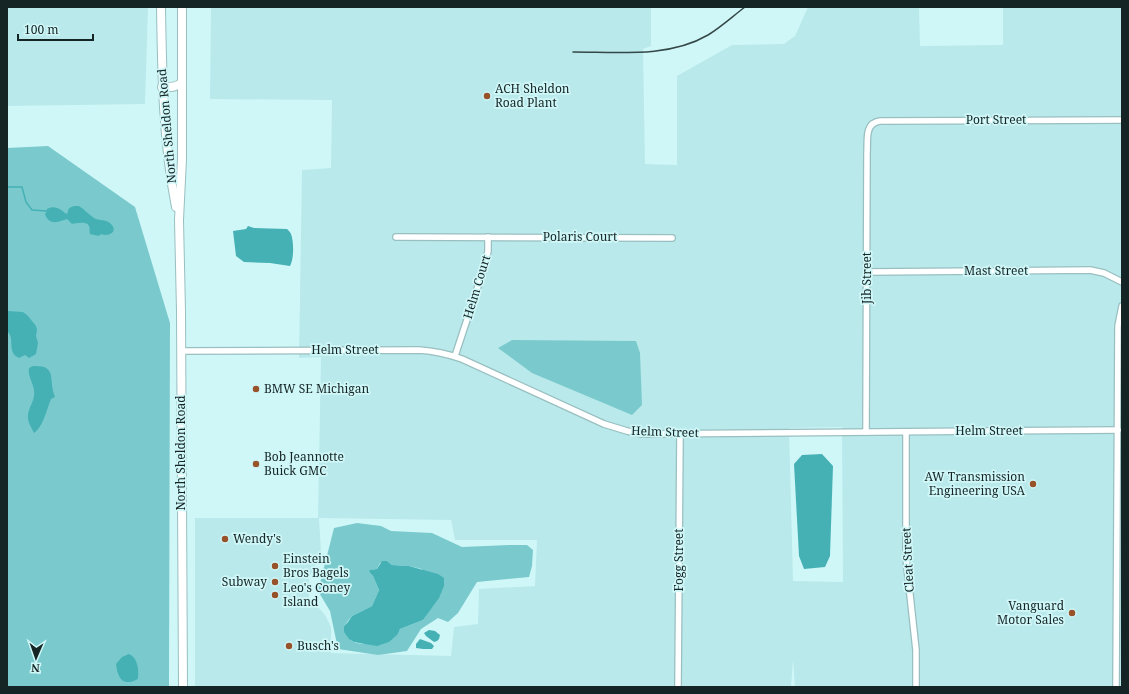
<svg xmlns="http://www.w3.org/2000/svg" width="1129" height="694" font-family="'Noto Serif',serif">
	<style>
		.built { fill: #b9e9eb; fill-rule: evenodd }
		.green { fill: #7acacd; fill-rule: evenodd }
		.water { fill: #45b1b5 }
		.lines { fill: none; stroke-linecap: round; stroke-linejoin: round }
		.stream { stroke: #45b1b5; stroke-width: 1.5 }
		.minor-casing { stroke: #99bfc0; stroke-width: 8 }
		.secondary-casing { stroke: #99bfc0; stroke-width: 10 }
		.minor { stroke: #fff; stroke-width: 5.5 }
		.secondary { stroke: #fff; stroke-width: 8 }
		.rail { stroke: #354848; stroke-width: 1.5 }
		.poi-dot { fill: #98522a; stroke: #d0f7f8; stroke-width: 1.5 }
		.labels { text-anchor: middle; stroke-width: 3.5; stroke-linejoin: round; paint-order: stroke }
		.poi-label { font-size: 12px; fill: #152424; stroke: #d0f7f8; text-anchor: start }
		.street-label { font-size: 12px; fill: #152424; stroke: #d0f7f8 }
	</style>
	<rect width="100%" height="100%" fill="#d0f7f8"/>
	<g class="built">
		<path d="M7 7H148L145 104 7 106Z"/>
		<path d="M211 7H651V46L643 49 645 164 677 165V76L732 45 784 44 795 36 808 7H919L920 46 1003 45V7H1122V687H795L793 659 791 687H195V518H318L321 357 299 358 302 170 331 168 332 100 210 99ZM842 427 843 582 793 581 789 428ZM319 518 451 520 455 540H537L535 586 479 589 478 624 454 627 451 656 331 653V627L325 615 309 597V578L321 553Z"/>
	</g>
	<g class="green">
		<path d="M48 146 135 207 170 323 169 687H7V148Z"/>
		<path d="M512 340 636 341 640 353 642 405 632 415 532 373 498 348Z"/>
		<path d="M357 523 381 526 391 531 432 533 462 547 509 545H527L533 550 532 566 529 577 477 582 458 613 448 622 438 618 421 629 407 651 378 655 338 649 330 611 318 591 334 528ZM387 561 392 565 409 566 422 569 428 612 423 620 400 629 398 634C386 638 358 651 349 638 346 635 345 630 344 626L352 616 372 606 379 590 373 576 369 572 371 570 377 569 380 563Z"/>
	</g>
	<g class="water">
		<path d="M74 206H79C84 209 88 214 94 218 99 221 107 219 111 224 119 232 108 237 101 234L99 236 90 234C89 231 90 228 89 226 87 221 76 223 72 224L67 219C59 222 49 226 45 214L47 211V209C54 205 60 208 65 213L67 214 69 208Z"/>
		<path d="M248 226 254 228 287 229C288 230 291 233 291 234 294 242 294 259 290 266L270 263 244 262 236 256 233 231 246 229Z"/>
		<path d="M7 311 23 312 28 316 36 326 37 330 36 336 38 343 36 354 29 358 25 355 19 358C6 352 16 339 7 331Z"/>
		<path d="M33 366C58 365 48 379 55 397L51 399C47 409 43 427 34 433 32 428 28 423 28 418 27 411 33 403 34 396 36 386 27 377 29 368Z"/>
		<path d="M822 454 833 466 830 556 825 567 804 569 799 556 794 464 802 455Z"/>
		<path d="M382 561H387L392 565 409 566 438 574 444 578V586L439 598 423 620 400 629 398 634 389 642 377 646 365 644 354 642 349 639 344 632V626L348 622 352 616 372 606 379 590 373 576 369 572 370 570 377 569Z"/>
		<path d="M429 630 435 631 440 635 439 639 437 641 434 642 426 636 424 633Z"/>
		<path d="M420 639 431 643 434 646 432 649H423L416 648V644Z"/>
		<path d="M129 654C138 658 139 670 138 679 135 680 132 682 129 682 119 683 117 671 116 664L122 657Z"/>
	</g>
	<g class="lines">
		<path class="stream" d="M7 187H22L26 202 32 210 47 211"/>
		<defs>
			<g id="minor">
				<path d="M396 237 672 238"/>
				<path d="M867 272 1090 270 1104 273 1122 282"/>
				<path d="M181 351 419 350C434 351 448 354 462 359L604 424 627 431 642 434 1118 430"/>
				<path d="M455 356 485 265 488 251V237"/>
				<path d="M866 432 867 153C868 141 864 123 880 121L1122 120"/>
				<path d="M906 432V558L916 650V687"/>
				<path d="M678 687 680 434"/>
				<path d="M1116 687 1118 326 1122 306"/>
			</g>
			<g id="secondary">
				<path d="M161 7C162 74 163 141 176 207"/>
				<path d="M182 7V159L179 220 181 311 183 687"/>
				<path d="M162 87C170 87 176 88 182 82"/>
			</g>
		</defs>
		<use href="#minor" class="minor-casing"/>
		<use href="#secondary" class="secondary-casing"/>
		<use href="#minor" class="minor"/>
		<use href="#secondary" class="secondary"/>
		<path class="rail" d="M573 52C617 52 669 58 708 35 721 27 733 16 745 7"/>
	</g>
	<g class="poi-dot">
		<circle cx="487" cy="96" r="4"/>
		<circle cx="256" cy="389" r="4"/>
		<circle cx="256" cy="464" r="4"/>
		<circle cx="1033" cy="484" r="4"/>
		<circle cx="225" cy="539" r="4"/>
		<circle cx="275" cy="566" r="4"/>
		<circle cx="275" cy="582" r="4"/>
		<circle cx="275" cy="595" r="4"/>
		<circle cx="1072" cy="613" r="4"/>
		<circle cx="289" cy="646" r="4"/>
	</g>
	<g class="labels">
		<g class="poi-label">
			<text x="495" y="93">ACH Sheldon<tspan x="495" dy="14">Road Plant</tspan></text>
			<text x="264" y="393">BMW SE Michigan</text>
			<text x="264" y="461">Bob Jeannotte<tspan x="264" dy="14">Buick GMC</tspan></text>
			<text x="1025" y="481" text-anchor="end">AW Transmission<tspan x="1025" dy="14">Engineering USA</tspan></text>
			<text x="233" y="543">Wendy's</text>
			<text x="283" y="563">Einstein<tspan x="283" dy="14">Bros Bagels</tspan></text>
			<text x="267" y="586" text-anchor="end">Subway</text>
			<text x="283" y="592">Leo's Coney<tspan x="283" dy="14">Island</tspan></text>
			<text x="1064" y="610" text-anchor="end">Vanguard<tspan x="1064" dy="14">Motor Sales</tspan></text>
			<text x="297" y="650">Busch's</text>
		</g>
		<g class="street-label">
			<text x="996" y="124">Port Street</text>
			<text transform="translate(167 126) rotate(-95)" y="4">North Sheldon Road</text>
			<text x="580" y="241">Polaris Court</text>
			<text x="996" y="275">Mast Street</text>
			<text transform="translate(867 278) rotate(-90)" y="4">Jib Street</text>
			<text transform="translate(477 287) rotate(-73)" y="4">Helm Court</text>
			<text x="345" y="354">Helm Street</text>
			<text x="989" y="435">Helm Street</text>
			<text transform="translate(665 432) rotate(2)" y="4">Helm Street</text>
			<text transform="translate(181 453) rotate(-90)" y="4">North Sheldon Road</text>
			<text transform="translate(679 560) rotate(-90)" y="4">Fogg Street</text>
			<text transform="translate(908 560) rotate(-93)" y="4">Cleat Street</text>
		</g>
	</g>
	<rect width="1129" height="694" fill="none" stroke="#152424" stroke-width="16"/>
	<g transform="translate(36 658) rotate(182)" stroke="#d0f7f8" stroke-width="3" paint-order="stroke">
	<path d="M0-3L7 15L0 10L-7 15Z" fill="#152424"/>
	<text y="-6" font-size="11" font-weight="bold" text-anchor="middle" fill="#152424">N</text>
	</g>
	<path d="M18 34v6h75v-6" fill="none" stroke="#152424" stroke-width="2"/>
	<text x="24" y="34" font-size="12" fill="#152424" stroke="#d0f7f8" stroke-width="3" paint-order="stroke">100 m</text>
</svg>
